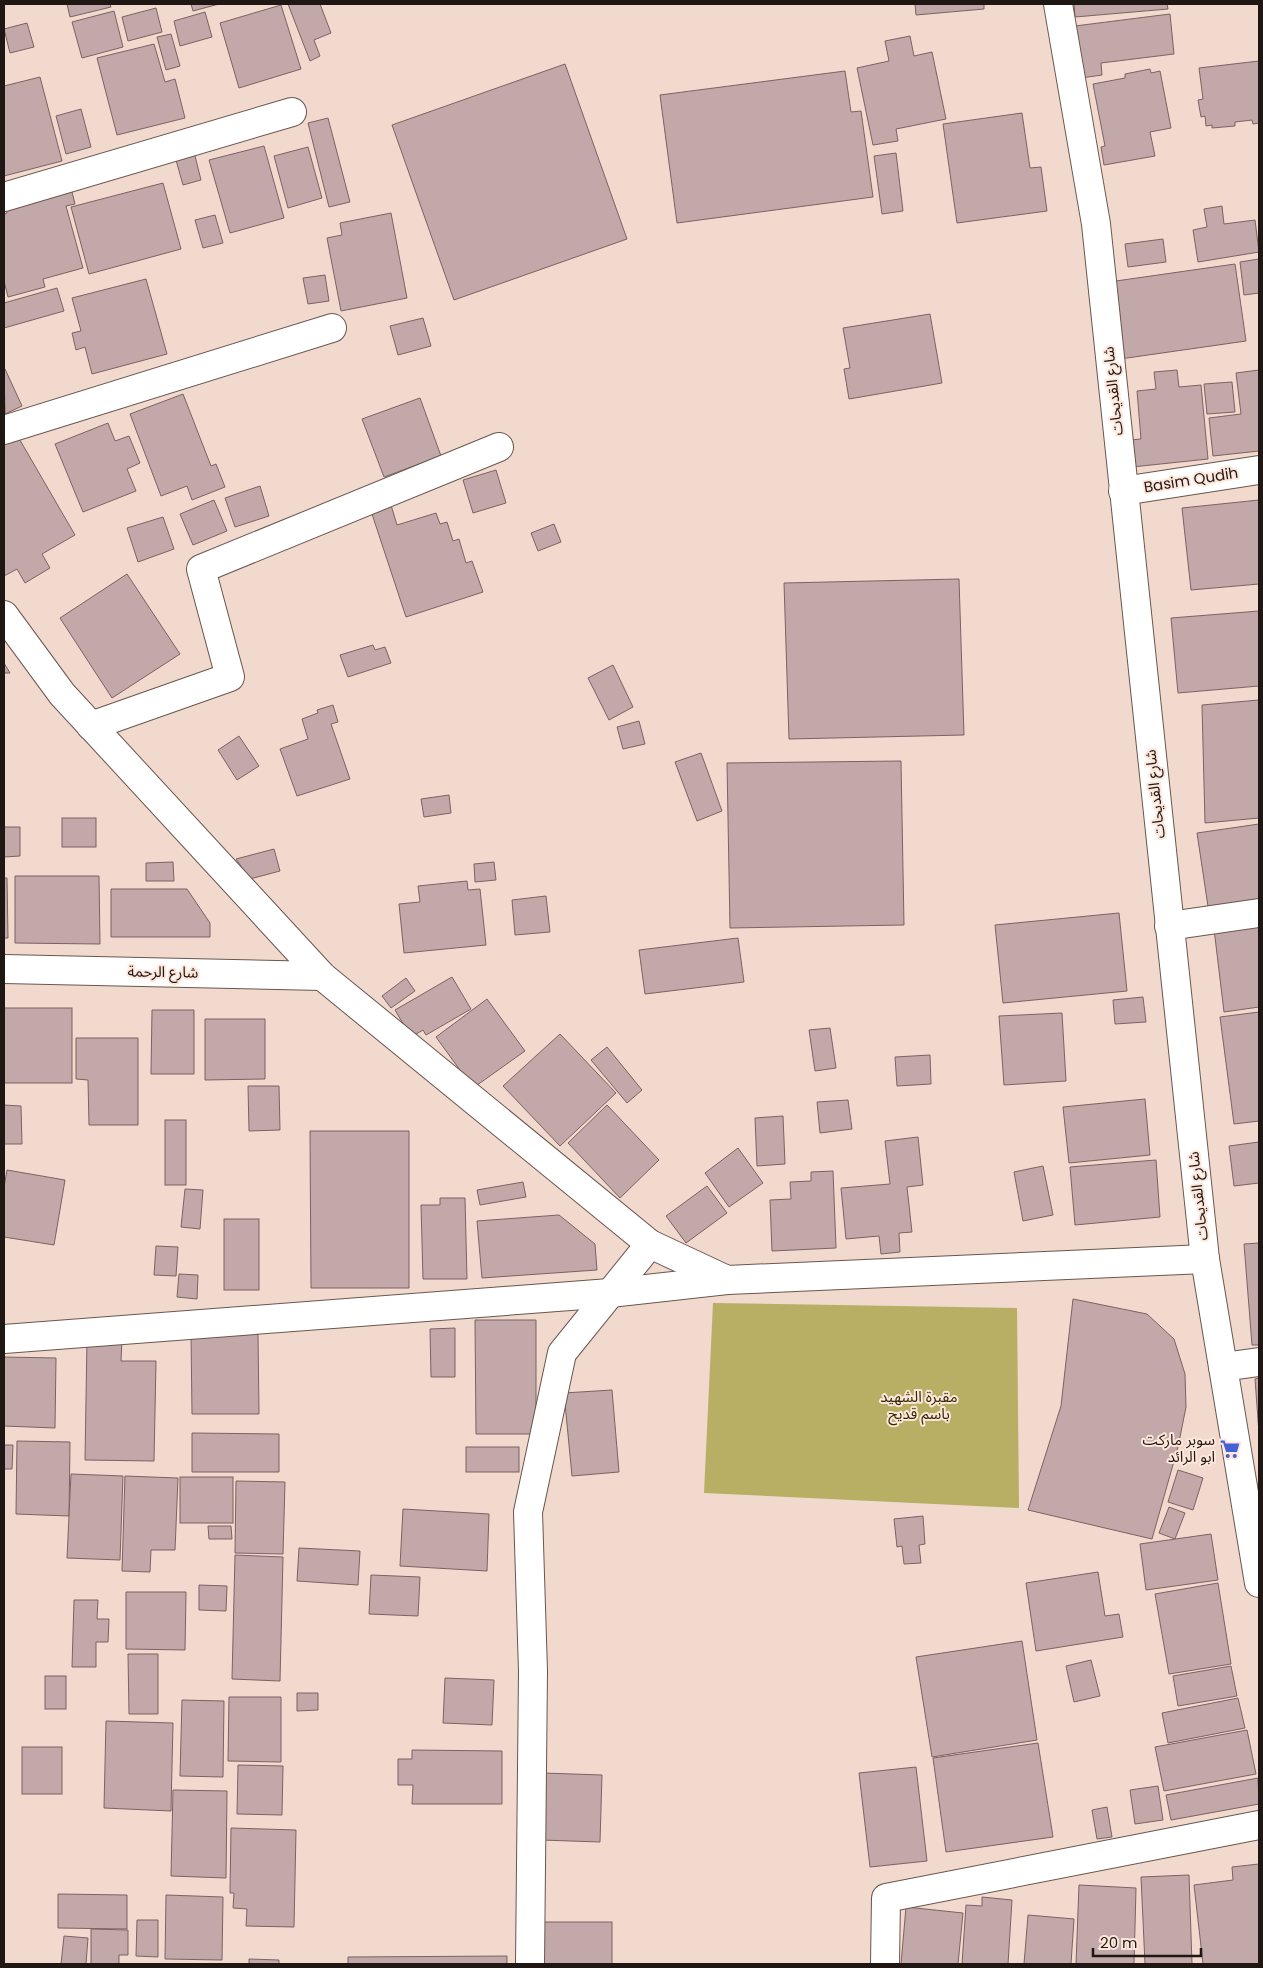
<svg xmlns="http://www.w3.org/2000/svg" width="1263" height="1968" font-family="Poppins,'Noto Sans Arabic',sans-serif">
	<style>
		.green { fill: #b8ae64 }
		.building { fill: #c2a8a8; stroke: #7b6363 }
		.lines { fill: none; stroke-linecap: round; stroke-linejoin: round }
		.minor-casing { stroke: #6a564d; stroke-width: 30 }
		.minor { stroke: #fff; stroke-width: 28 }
		.labels { text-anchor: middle; stroke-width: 4; stroke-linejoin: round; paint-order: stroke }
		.street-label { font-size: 15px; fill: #1f1713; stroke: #fee6db }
		.park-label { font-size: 15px; fill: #2f2a01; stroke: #fee6db }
		.poi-label { font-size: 15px; fill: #1f1713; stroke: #fee6db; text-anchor: end }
	</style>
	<rect width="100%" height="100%" fill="#f1d9ce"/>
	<path class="green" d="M713 1303 1017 1308 1019 1508 704 1493Z"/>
	<g class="building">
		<path d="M67 4H110L111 7 70 17Z"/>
		<path d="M191 4H219L193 11Z"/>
		<path d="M288 4H320L331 33 314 40 320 56 310 61Z"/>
		<path d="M915 4H984V9L916 15Z"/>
		<path d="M1074 4H1167L1168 9 1075 17Z"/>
		<path d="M281 5 301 69 239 88 220 23Z"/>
		<path d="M156 8 162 32 128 41 122 17Z"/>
		<path d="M114 11 123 47 82 58 72 22Z"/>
		<path d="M205 12 212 37 180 46 174 21Z"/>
		<path d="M1170 14 1174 54 1101 63 1102 75 1081 78 1075 26Z"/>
		<path d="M27 23 34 47 10 53 4 29Z"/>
		<path d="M171 34 180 66 166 70 157 37Z"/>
		<path d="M910 36 914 56 932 52 946 119 896 129 898 141 873 145 857 68 889 61 885 41Z"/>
		<path d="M154 44 165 82 175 79 185 118 117 135 97 58Z"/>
		<path d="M1259 61V123L1253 124 1252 120 1235 122V126L1212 128V125L1206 126 1205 116 1201 117 1198 100 1203 99 1199 68Z"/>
		<path d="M565 64 627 239 454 300 392 125Z"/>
		<path d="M1150 69 1151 73 1160 71 1171 128 1150 132 1155 156 1104 165 1101 147 1105 146 1093 84 1125 78V74Z"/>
		<path d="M845 71 851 112 861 111 873 197 677 223 660 95Z"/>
		<path d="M40 77 62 161 4 176V86Z"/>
		<path d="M81 109 91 147 66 154 56 116Z"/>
		<path d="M1022 113 1030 168 1041 167 1047 211 957 223 943 124Z"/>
		<path d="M328 118 350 202 329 207 308 123Z"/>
		<path d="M264 146 284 218 230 233 209 160Z"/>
		<path d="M308 147 322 198 288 208 274 156Z"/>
		<path d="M193 148 201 180 183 185 174 153Z"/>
		<path d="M896 153 903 211 882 214 874 156Z"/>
		<path d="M163 183 181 249 89 274 71 207Z"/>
		<path d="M70 184 75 204 66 206 83 268 43 279 45 287 8 297 4 281V214L7 213 4 202Z"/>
		<path d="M1222 206 1224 224 1255 220 1259 252 1198 262 1193 230 1207 227 1204 209Z"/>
		<path d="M391 213 407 298 341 311 327 238 342 235 340 223Z"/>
		<path d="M215 215 223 243 203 248 195 220Z"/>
		<path d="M1163 239 1166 262 1128 267 1125 244Z"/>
		<path d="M1259 259V293L1244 295 1240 262Z"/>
		<path d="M1235 264 1246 341 1120 359 1109 282Z"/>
		<path d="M325 275 329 301 308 304 303 278Z"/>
		<path d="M146 279 167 354 92 374 85 347 76 350 72 333 81 331 72 298Z"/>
		<path d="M57 288 64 311 4 328V303Z"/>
		<path d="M930 314 942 383 849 399 844 369 850 368 843 328Z"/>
		<path d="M423 318 431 346 398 355 390 326Z"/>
		<path d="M5 369 22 406 5 414 4 370Z"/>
		<path d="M1177 370 1179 387 1201 385 1208 459 1132 467 1130 440 1141 439 1137 391 1156 389 1154 372Z"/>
		<path d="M1259 370V451L1213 456 1209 418 1241 414 1236 373Z"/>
		<path d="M1232 382 1235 412 1207 414 1204 384Z"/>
		<path d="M183 394 211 466 216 464 225 487 192 500 187 486 161 496 130 414Z"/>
		<path d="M420 398 441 456 384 477 362 419Z"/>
		<path d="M108 423 115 441 129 436 140 463 127 469 136 491 83 512 55 444Z"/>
		<path d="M17 435 75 535 42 554 50 568 25 583 17 569 4 576V442Z"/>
		<path d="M496 470 506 503 473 513 463 480Z"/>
		<path d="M260 486 269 516 235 527 225 498Z"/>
		<path d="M214 500 227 531 193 545 180 514Z"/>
		<path d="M1259 500V584L1191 590 1182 508Z"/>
		<path d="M391 505 397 525 436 513 440 524 447 522 453 541 459 539 466 563 472 561 483 592 406 617 371 511Z"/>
		<path d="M163 517 174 549 138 562 127 528Z"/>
		<path d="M554 524 561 542 538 551 531 533Z"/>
		<path d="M127 574 180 654 112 698 60 618Z"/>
		<path d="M959 579 964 735 789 739 784 583Z"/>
		<path d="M1259 611V686L1178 693 1171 618Z"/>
		<path d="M373 645 375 650 385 647 391 663 348 677 340 655Z"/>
		<path d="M4 663 10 673H4Z"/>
		<path d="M613 665 633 707 609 720 588 678Z"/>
		<path d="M1259 700V818L1205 823 1202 705Z"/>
		<path d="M333 705 338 722 331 724 350 779 297 796 280 749 308 739 302 719 318 713 317 710Z"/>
		<path d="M639 721 645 744 623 749 617 727Z"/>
		<path d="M239 736 259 766 237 780 218 750Z"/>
		<path d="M701 753 722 811 697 821 675 762Z"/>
		<path d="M901 761 904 925 730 928 727 763Z"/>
		<path d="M449 795 451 813 424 817 421 799Z"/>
		<rect x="62" y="818" width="34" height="29"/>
		<path d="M1259 824V906L1209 913 1197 833Z"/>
		<path d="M4 827H20V856L4 857Z"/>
		<path d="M274 849 280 871 250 879 236 859Z"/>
		<path d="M173 862 174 881H146V863Z"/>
		<path d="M494 862 496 880 475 882 474 864Z"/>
		<path d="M15 876H99L100 944 15 943Z"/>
		<path d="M4 878H7L8 938H4Z"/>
		<path d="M467 881 468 890 480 889 486 945 404 953 399 904 420 902 418 886Z"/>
		<path d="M111 889H187L210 923V937H111Z"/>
		<path d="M546 896 550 932 515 935 512 900Z"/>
		<path d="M1119 913 1127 991 1003 1003 995 925Z"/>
		<path d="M1259 923V1007L1224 1012 1214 929Z"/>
		<path d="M738 938 744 982 645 994 639 950Z"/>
		<path d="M452 977 471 1009 426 1035 423 1030 411 1037 395 1010Z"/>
		<path d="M406 978 415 991 391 1008 382 996Z"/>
		<path d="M1143 997 1146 1022 1115 1024 1113 1000Z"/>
		<path d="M487 999 525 1051 473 1088 436 1037Z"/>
		<rect x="4" y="1008" width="68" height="75"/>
		<path d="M152 1010H194V1074H151Z"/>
		<path d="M1259 1012V1121L1234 1124 1220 1017Z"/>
		<path d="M1062 1013 1066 1081 1004 1085 999 1016Z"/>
		<path d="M205 1019H265V1079L205 1080Z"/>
		<path d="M830 1028 836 1068 815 1071 809 1030Z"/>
		<path d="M560 1034 616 1093 560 1146 503 1086Z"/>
		<path d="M76 1038H138V1125H89L88 1080 76 1079Z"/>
		<path d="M607 1047 642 1090 627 1103 591 1060Z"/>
		<path d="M930 1055 931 1084 897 1086 895 1057Z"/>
		<path d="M248 1086H279L280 1130 249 1131Z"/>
		<path d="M1145 1099 1150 1155 1069 1163 1063 1107Z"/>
		<path d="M848 1100 852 1129 820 1133 817 1102Z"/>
		<path d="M4 1105 21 1106 22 1144H4Z"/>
		<path d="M607 1105 659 1160 620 1198 568 1143Z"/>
		<path d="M783 1116 785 1164 757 1166 755 1118Z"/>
		<rect x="165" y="1120" width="21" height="65"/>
		<path d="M310 1131H409V1288H311Z"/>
		<path d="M918 1137 923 1185 907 1187 912 1232 899 1233 900 1252 881 1254 879 1236 846 1239 841 1188 890 1184 885 1141Z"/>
		<path d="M1259 1142V1183L1234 1186 1229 1146Z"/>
		<path d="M738 1148 763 1183 729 1207 705 1173Z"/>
		<path d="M1156 1160 1160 1217 1075 1225 1070 1167Z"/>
		<path d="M1043 1166 1053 1215 1023 1221 1014 1172Z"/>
		<path d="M7 1170 65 1180 54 1245 4 1237V1187Z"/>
		<path d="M833 1171 836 1248 772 1251 770 1200 791 1199 790 1182 811 1181V1172Z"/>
		<path d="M523 1182 526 1197 480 1205 477 1190Z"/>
		<path d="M707 1186 727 1213 686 1243 666 1216Z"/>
		<path d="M185 1189 203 1190 200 1229 181 1227Z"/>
		<path d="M440 1198H465L467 1279H423L421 1205H440Z"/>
		<path d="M559 1215 595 1244 597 1270 482 1278 477 1221Z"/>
		<rect x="224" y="1219" width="35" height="71"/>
		<path d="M1259 1243V1345H1252L1244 1244Z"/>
		<path d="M156 1246 178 1247 176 1276 154 1275Z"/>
		<path d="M179 1274 198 1275 197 1299 177 1297Z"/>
		<path d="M1073 1299 1147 1314 1174 1339 1185 1374 1186 1407 1178 1447 1152 1539 1028 1510 1061 1406Z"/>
		<path d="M475 1320H536V1434H476Z"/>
		<path d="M455 1328V1377H431L430 1329Z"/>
		<path d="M191 1334H258L259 1414H192Z"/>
		<path d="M87 1339H122L121 1361H156L154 1461 85 1460Z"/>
		<path d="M4 1357 56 1358 55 1428 4 1426Z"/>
		<path d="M1259 1378V1433L1255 1379Z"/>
		<path d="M612 1390 619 1472 572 1476 564 1393Z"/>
		<path d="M192 1433 279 1434V1472H192Z"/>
		<path d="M17 1441 70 1442 69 1516 16 1514Z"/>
		<path d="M4 1445H13L12 1469H4Z"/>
		<rect x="466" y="1447" width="53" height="25"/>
		<path d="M1178 1470 1203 1478 1193 1510 1168 1502Z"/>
		<path d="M71 1474 123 1476 120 1560 67 1558Z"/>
		<path d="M125 1476 178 1478 175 1550H151L150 1572 122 1571Z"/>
		<rect x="180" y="1477" width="53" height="46"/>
		<path d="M236 1481 285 1482 283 1554 235 1553Z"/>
		<path d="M1169 1507 1185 1513 1175 1539 1159 1533Z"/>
		<path d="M403 1509 489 1514 487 1571 400 1566Z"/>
		<path d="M923 1516 925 1544 919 1545 921 1563 904 1564 902 1546 897 1547 894 1519Z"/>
		<path d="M208 1526H231L232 1539H209Z"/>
		<path d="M1211 1534 1218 1580 1146 1590 1140 1544Z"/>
		<path d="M299 1548 360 1551 358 1585 297 1581Z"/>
		<path d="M235 1555 283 1557 280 1681 232 1679Z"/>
		<path d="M1098 1572 1105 1616 1119 1614 1123 1637 1036 1651 1026 1583Z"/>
		<path d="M371 1575 420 1577 418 1616 369 1614Z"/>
		<path d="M1218 1583 1231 1664 1169 1674 1155 1594Z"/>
		<path d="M199 1585 227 1586 226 1611 199 1610Z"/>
		<path d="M126 1592H186L185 1650 126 1649Z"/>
		<path d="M74 1600H98L97 1619H109L108 1642H96V1667H72Z"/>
		<path d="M1022 1641 1037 1740 932 1757 916 1657Z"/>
		<path d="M128 1654H158V1714H129Z"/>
		<path d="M1091 1660 1100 1696 1074 1702 1066 1666Z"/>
		<path d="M1231 1666 1237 1696 1178 1706 1173 1676Z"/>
		<rect x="45" y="1676" width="21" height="33"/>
		<path d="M445 1678 494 1680 492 1725 443 1723Z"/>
		<path d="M297 1693H318V1710L297 1711Z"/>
		<path d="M229 1697H281V1762L228 1761Z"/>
		<path d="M1238 1698 1245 1728 1168 1743 1162 1713Z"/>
		<path d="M182 1700 224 1701 223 1777 180 1776Z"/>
		<path d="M106 1721 173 1723 171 1811 104 1808Z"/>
		<path d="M1247 1730 1256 1774 1164 1791 1155 1747Z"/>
		<path d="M1038 1743 1053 1837 946 1852 933 1758Z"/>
		<rect x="22" y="1747" width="40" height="47"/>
		<path d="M412 1750 502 1751V1804H412L413 1785H398V1759H412Z"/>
		<path d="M238 1765 283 1766 282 1815 237 1814Z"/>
		<path d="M916 1767 927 1861 870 1867 859 1773Z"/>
		<path d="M543 1773 602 1775 600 1842 541 1840Z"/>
		<path d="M1258 1778 1259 1804 1171 1820 1166 1795Z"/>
		<path d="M1158 1786 1163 1820 1135 1824 1130 1790Z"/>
		<path d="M173 1790 227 1791 226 1878 171 1876Z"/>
		<path d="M1107 1807 1112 1837 1097 1839 1092 1810Z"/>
		<path d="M231 1828 296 1830 294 1927 246 1926 247 1909 233 1908 234 1893H230Z"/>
		<path d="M1259 1864V1964H1203L1194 1885 1233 1880 1232 1867Z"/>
		<path d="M1189 1875 1192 1964H1145L1141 1877Z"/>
		<path d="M1079 1885 1136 1888 1134 1964H1076Z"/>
		<path d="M58 1894 127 1895V1929L58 1928Z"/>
		<path d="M166 1895 223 1897 222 1960 165 1959Z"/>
		<path d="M982 1897 1012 1900 1008 1964H962L966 1905 982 1906Z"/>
		<path d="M906 1907 963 1913 958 1964H901Z"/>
		<path d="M1028 1915 1074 1919 1071 1964H1024Z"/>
		<path d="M137 1920H158V1957L136 1956Z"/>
		<rect x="539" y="1922" width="73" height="42"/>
		<path d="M91 1929 128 1930V1955H119V1964H91Z"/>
		<path d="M64 1936 88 1938 86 1964H61Z"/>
		<path d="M507 1956V1964H348V1957Z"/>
		<path d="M249 1959 279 1960V1964H249Z"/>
	</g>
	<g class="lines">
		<defs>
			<g id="minor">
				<path d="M1058 4 1096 224 1205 1259 1259 1583"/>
				<path d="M4 197 292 112"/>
				<path d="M4 430 332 328"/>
				<path d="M1123 491 1259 470"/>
				<path d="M4 615 62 694 322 976 650 1244 727 1280 1205 1259"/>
				<path d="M91 726 230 677 201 569 499 447"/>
				<path d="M1169 926 1259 913"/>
				<path d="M4 969 322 976"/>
				<path d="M4 1339 610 1293 727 1280"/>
				<path d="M1223 1367 1259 1362"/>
				<path d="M530 1964 533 1671 528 1512 562 1353 650 1244"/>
				<path d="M885 1964 886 1898 1259 1825"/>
			</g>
		</defs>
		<use href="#minor" class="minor-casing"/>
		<use href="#minor" class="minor"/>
	</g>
	<defs>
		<symbol id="supermarket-bare" viewBox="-9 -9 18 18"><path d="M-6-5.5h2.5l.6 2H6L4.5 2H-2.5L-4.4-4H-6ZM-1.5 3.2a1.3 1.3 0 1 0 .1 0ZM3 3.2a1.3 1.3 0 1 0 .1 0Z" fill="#4163d5" stroke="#fee6db" stroke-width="2.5" paint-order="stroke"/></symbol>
	</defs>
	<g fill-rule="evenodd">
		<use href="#supermarket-bare" x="1216" y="1435" width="28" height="28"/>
	</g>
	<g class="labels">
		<g class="street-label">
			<text transform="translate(1113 391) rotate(-96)" y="5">شارع القديحات</text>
			<text transform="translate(1191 480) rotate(-9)" y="5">Basim Qudih</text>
			<text transform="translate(1155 794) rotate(-96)" y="5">شارع القديحات</text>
			<text transform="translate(163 972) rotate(1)" y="5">شارع الرحمة</text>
			<text transform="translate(1198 1196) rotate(-96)" y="5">شارع القديحات</text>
		</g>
		<g class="park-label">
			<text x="919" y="1402">مقبرة الشهيد<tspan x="919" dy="17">باسم قديح</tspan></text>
		</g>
		<g class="poi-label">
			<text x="1215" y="1445">سوبر ماركت<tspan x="1215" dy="17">ابو الرائد</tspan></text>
		</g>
	</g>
	<rect width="1263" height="1968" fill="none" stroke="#1f1713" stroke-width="10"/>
	<path d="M1093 1948v8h108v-8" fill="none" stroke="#1f1713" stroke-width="2.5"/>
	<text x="1100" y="1948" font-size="15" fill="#1f1713" stroke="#fee6db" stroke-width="4" paint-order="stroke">20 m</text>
</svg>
